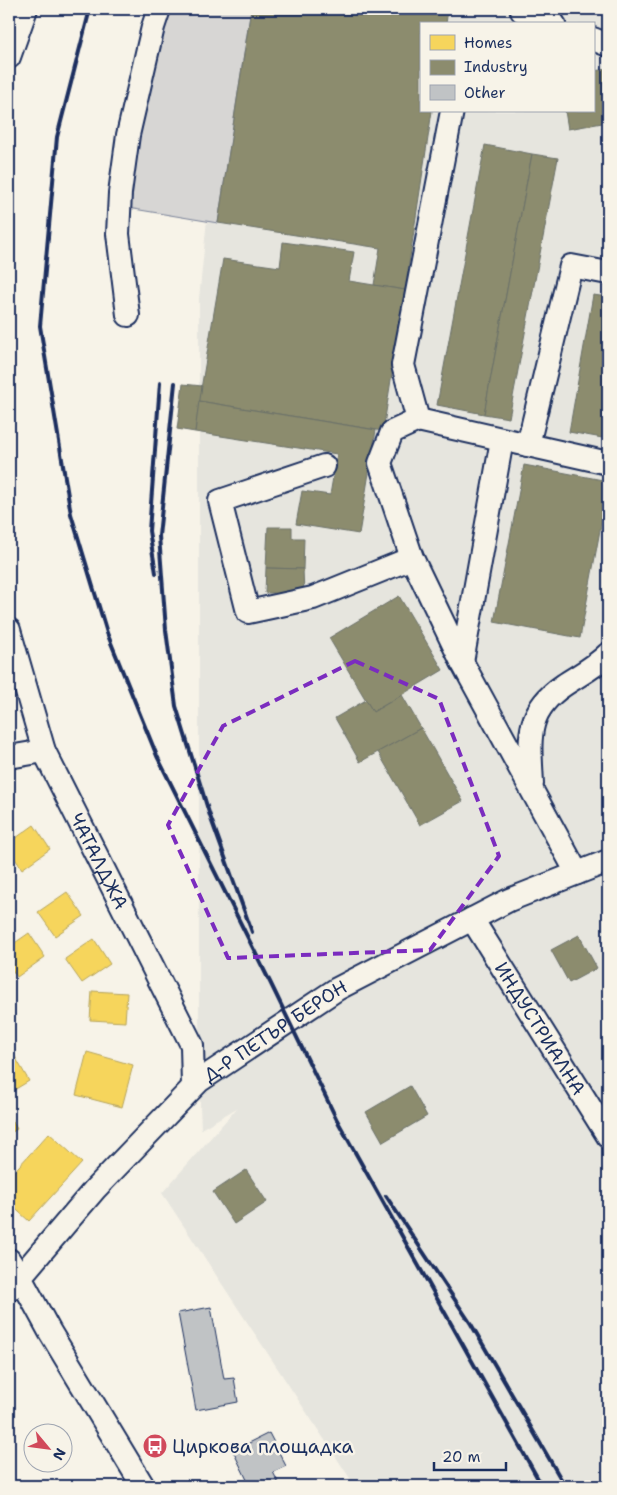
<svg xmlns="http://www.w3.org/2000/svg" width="617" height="1495" font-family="'Shantell Sans',sans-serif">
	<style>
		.built { fill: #e6e5de; fill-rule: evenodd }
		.green { fill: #d7d6d4; stroke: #798299 }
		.homes { fill: #f6d55c; stroke: #b4a35d }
		.industry { fill: #8c8c6e; stroke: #6a7069 }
		.building { fill: #c0c3c5; stroke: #1b2f5e }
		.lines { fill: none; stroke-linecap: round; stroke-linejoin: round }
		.minor-casing { stroke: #1b2f5e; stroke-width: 26 }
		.minor { stroke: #f7f3e8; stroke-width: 22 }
		.rail { stroke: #1b2f5e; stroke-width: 4 }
		.marked { fill: none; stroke: #7b2cbf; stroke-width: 4; stroke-dasharray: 10 6; stroke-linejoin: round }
		.labels { text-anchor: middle; stroke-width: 5; stroke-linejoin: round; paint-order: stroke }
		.street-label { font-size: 19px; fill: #1b2f5e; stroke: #f7f3e8 }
		.poi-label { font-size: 19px; fill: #1b2f5e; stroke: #f7f3e8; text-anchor: start }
	</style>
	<rect width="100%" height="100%" fill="#f7f3e8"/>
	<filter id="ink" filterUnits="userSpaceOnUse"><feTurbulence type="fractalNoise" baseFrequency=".02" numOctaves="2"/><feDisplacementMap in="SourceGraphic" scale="10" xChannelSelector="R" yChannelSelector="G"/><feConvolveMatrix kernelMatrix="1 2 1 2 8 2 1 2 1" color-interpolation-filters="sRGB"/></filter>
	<g filter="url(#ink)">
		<path class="built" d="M228 9H608V1486H355L162 1193 237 1108 201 1129 199 1081V299ZM421 24H593V111H421Z"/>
		<path class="green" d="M168 9H251L218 223 128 208 141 124Z"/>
		<g class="homes">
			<path d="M34 825 50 849 22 869 9 850V843Z"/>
			<path d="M67 892 84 916 55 936 38 912Z"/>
			<path d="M29 933 45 957 17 977 9 965V947Z"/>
			<path d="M94 939 110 964 82 983 65 959Z"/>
			<path d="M92 991 127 993 125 1022 90 1020Z"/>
			<path d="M87 1052 133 1065 122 1107 76 1095Z"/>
			<path d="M14 1055 29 1081 9 1093V1058Z"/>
			<path d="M9 1115 17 1129 9 1134Z"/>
			<path d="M49 1133 82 1163 29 1221 9 1203V1177Z"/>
		</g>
		<g class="industry">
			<path d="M251 9H448L446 24H421V111H432L405 290 374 285 380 248 218 223Z"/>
			<path d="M608 69V122L568 129 565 111H593V71Z"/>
			<path d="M485 145 532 154 484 414 437 405Z"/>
			<path d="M532 154 558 158 509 418 484 414Z"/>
			<path d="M283 242 354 252 349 281 405 290 383 431 199 401 223 259 280 267Z"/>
			<path d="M593 295 608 297V439L569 432Z"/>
			<path d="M183 384 202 386 195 432 177 429Z"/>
			<path d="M199 401 376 430 359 534 296 524 302 491 330 495 337 454 195 432Z"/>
			<path d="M524 465 608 481V487L580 638 494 622Z"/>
			<path d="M268 527H292V538H304L303 569 266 568Z"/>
			<path d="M266 568 303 569 304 593H265Z"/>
			<path d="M399 596 443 670 373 712 329 638Z"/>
			<path d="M402 695 421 728 360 762 335 718 366 700 373 712Z"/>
			<path d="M421 728 463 801 420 825 378 752Z"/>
			<path d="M579 935 597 968 569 983 551 950Z"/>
			<path d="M410 1086 427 1116 383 1142 366 1112Z"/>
			<path d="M246 1170 267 1202 234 1224 213 1192Z"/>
		</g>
		<g class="building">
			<path d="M211 1307 224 1379 234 1378 238 1402 196 1410 178 1313Z"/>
			<path d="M269 1433 286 1466 273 1472 280 1486H250L233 1451Z"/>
		</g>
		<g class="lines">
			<defs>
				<g id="minor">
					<path d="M523 9 522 11 554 24"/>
					<path d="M593 39 608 45"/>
					<path d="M9 57 26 9"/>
					<path d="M452 111 403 365 418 420 528 445 571 266 608 273"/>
					<path d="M128 315 118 234 120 193 128 135 153 27 159 9"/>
					<path d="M418 420 392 432 380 463 412 558 462 662 577 873"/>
					<path d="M528 445 608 463"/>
					<path d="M324 466 220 501 248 612 313 598 412 558"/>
					<path id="s1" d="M9 630 44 751 192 1045 193 1086"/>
					<path d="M462 662 502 440"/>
					<path d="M9 757 44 751"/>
					<path d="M532 784C530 740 524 712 564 685 579 675 595 667 608 654"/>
					<path id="s2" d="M472 919 608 1136"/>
					<path d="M9 1260 20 1277 50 1332 143 1486"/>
					<path id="s3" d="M9 1290 95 1189 199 1081 337 989 509 900 608 861"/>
				</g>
			</defs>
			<use href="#minor" class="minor-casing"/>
			<use href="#minor" class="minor"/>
			<g class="rail">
				<path d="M90 9 57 137 40 326 71 514 107 633 157 756 270 982 337 1120 542 1486"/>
				<path d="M175 383 159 536 166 630 176 706 210 816 252 932"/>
				<path d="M156 573 149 531 160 383"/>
				<path d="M386 1196 471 1324 565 1486"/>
			</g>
		</g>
	</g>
	<path class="marked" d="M355 661 439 699 499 856 430 950 228 958 168 825 223 726Z"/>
	<defs>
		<symbol id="bus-disc" viewBox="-11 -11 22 22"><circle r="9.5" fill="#d1495b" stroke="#f7f3e8"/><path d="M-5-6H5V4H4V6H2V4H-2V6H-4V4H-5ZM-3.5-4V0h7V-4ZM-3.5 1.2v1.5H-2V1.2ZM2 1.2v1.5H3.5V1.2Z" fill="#fff"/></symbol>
	</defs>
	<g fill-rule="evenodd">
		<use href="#bus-disc" x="141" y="1432" width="28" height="28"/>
	</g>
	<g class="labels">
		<g class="street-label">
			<text dy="7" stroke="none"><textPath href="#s1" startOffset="249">ЧАТАЛДЖА</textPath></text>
			<text dy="7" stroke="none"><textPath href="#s2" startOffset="129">ИНДУСТРИАЛНА</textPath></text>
			<text dy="7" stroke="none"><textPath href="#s3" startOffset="374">Д-Р ПЕТЪР БЕРОН</textPath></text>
		</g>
		<g class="poi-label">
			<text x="172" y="1453">Циркова площадка</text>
		</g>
	</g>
	<rect width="617" height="1495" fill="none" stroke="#f7f3e8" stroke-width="30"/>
	<rect x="15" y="15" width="587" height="1465" fill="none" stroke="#1b2f5e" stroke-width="2" filter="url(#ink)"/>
	<rect x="420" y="22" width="175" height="90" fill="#f7f3e8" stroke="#9fa5b1"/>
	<rect x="430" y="35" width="25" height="15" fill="#f6d55c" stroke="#9fa5b1"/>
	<text x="464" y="48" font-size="15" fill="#1b2f5e">Homes</text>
	<rect x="430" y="60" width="25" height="15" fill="#8c8c6e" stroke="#9fa5b1"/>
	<text x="464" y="72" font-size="15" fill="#1b2f5e">Industry</text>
	<rect x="430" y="85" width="25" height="15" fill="#c0c3c5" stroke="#9fa5b1"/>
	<text x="464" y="98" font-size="15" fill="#1b2f5e">Other</text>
	<g transform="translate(48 1448) rotate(119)"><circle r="24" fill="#f7f3e8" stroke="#9fa5b1"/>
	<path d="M0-4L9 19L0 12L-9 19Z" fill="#d1495b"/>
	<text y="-8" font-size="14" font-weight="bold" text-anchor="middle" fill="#1b2f5e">N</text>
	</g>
	<path d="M434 1462v8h72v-8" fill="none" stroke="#1b2f5e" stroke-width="2.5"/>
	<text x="442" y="1462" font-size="15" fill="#1b2f5e" stroke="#f7f3e8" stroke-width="4" paint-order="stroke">20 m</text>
</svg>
